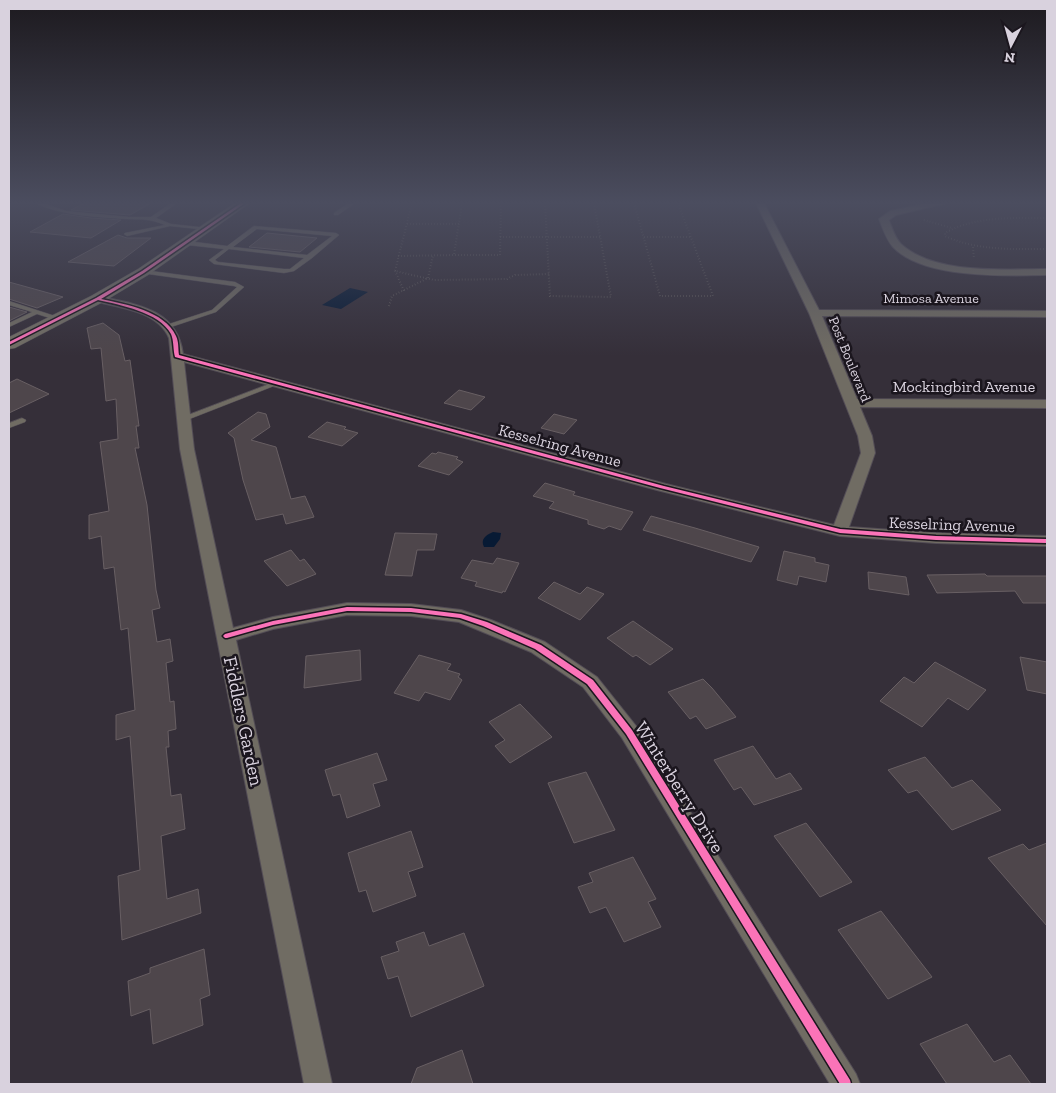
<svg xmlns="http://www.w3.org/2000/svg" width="1056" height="1093" font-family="'Zilla Slab',serif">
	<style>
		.water { fill: #071a34 }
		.building { fill: #4e464b; stroke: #685f63 }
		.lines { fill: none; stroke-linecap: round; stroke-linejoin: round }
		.service-casing { stroke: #534d56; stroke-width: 1 }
		.minor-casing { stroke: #534d56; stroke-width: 2 }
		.secondary-casing { stroke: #534d56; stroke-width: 1 }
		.path { stroke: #6e6a67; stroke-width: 2; stroke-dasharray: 0.5 2.5; stroke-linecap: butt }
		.service { fill: #706c63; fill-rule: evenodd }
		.minor { fill: #706c63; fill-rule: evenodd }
		.secondary { fill: #736f65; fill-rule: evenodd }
		.cycleway-casing { stroke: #1b161e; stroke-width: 3 }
		.cycleway { fill: #fb73b8; fill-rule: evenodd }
		.labels { text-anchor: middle; stroke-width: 5; stroke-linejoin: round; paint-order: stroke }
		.far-street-label { font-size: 14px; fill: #d9d2de; stroke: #1b161e }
		.street-label { font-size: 16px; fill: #d9d2de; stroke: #1b161e }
		.near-street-label { font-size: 19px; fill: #d9d2de; stroke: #1b161e }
	</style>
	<rect width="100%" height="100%" fill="#352f39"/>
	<g class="water">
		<path d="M350 288 368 292 341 309 322 305Z"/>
		<path d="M493 532 501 533 500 539 494 547H484C480 539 486 535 493 532Z"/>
	</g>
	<g class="building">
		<path d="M84 203H151L130 215 71 210Z"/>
		<path d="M63 214 91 218 121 220 91 238 30 232Z"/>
		<path d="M267 233 317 238 300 252 249 247Z"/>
		<path d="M118 235 127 238H151L114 266 68 262Z"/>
		<path d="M9 282 63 297 37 308 9 299Z"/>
		<path d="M9 307 27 312 9 321Z"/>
		<path d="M103 323 119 335 125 361 130 360 139 426H136L139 448H135L147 505 156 590 160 608 152 610 157 642 170 639 173 661 166 663 170 702 174 701 176 729 168 731 169 747H166L171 796 181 794 185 829 161 836 167 899 198 889 201 913 122 940 118 876 140 870 130 736 116 740V715L135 710 128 628 121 630 114 567 104 569 101 536 89 539V515L109 511 100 442 118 439 116 399 106 401 101 348 91 349 87 328Z"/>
		<path d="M17 379 49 394 9 413V383Z"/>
		<path d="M459 390 485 397 471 410 444 403Z"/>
		<path d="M258 412 266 414 270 427 251 440 276 447 291 499 305 496 314 517 286 524 283 514 256 520 243 480 234 438 228 433Z"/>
		<path d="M554 414 577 420 564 434 541 428Z"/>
		<path d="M327 422 346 427 344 429 358 433 342 446 308 437Z"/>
		<path d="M438 452 458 457 456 459 463 462 449 475 418 466 432 453 436 454Z"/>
		<path d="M545 483 575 492 573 495 633 512 621 530 609 526 604 529 588 524V520L549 508 554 502 533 496Z"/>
		<path d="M651 516 695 528 759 547 751 562 643 530Z"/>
		<path d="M395 533 437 534 434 550H417L412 576 385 575Z"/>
		<path d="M291 550 300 561 304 559 316 574 287 586 264 561Z"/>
		<path d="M784 551 815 558V562L829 565 826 582 799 576 797 585 777 580Z"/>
		<path d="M497 558 519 563 505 592 503 591 502 593 475 586 477 582 461 578 472 560 493 564Z"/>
		<path d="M868 572 906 577 909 595 869 589Z"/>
		<path d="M985 574 987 576H1047V603H1023L1015 591 937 593 927 575Z"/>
		<path d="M554 582 580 594 587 587 604 594 580 620 538 598Z"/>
		<path d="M633 621 673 649 650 665 636 655 633 657 607 638Z"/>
		<path d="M360 650 361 680 304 688 306 656Z"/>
		<path d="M419 655 451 664 447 670 460 674 458 677 462 680 450 700 425 692 419 701 394 693Z"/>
		<path d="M1020 657 1047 662V694L1027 690Z"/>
		<path d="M935 662 986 690 968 710 948 698 922 727 880 701 904 677 914 683Z"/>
		<path d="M703 679 712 688 736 717 706 729 696 716 690 719 668 692Z"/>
		<path d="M520 704 552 737 510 763 495 746 505 740 489 722Z"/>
		<path d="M753 746 776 779 790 773 802 789 754 805 741 787 734 790 714 760Z"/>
		<path d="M377 753 387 780 373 784 380 806 347 818 340 794 333 796 325 770Z"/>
		<path d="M925 757 952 788 972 780 1001 810 952 830 917 790 908 793 888 770Z"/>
		<path d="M586 772 615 830 574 843 548 783Z"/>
		<path d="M806 823 852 882 820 897 774 836Z"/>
		<path d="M411 831 423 867 408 872 416 896 373 912 366 890 359 892 348 853Z"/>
		<path d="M1047 843V926L988 858 1023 844 1029 850Z"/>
		<path d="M633 857 656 899 648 902 661 927 624 942 606 907 590 913 578 887 593 882 589 873Z"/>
		<path d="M881 911 932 977 888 999 838 930Z"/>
		<path d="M424 932 429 946 464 933 484 986 411 1017 398 976 388 979 381 957 399 951 396 942Z"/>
		<path d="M204 949 210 995 200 999 203 1025 153 1044 150 1009 131 1016 128 981 150 973V968Z"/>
		<path d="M967 1024 994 1062 1010 1055 1031 1084H947L920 1044Z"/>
		<path d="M462 1050 473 1084H411L417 1068Z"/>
	</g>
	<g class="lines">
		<defs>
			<g id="service">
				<path d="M35 203H43L66 211 129 217H151L171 203H177L156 218 171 224 208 228 210 229 208 230 170 226 127 236 124 234 125 233 165 225C148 218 143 220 127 219 96 217 63 216 35 203Z"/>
				<path d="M349 203H355L338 215H334V213Z"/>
				<path d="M254 226 336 233 339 235 312 258 294 271 284 273 214 264 209 260 224 249 187 245 184 243 187 241 227 246ZM257 229 332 236 307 255 233 247ZM229 249 304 258 290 269H284L218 262 215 260Z"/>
				<path d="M143 270 235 282 244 287 216 312 168 328 166 327V325L212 310 237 287 234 286 141 273V271Z"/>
				<path d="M9 301 61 318 62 319 59 321 37 314 9 327V323L32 312 9 305Z"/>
				<path d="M277 381 279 382V384L187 420H184L180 418Z"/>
				<path d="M22 418 26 420 25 422 9 428V423Z"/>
			</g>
			<g id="minor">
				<path d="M756 203H764L819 310 1047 311V317L822 316 857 399 1047 400V408L860 407 872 436 875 453 849 527 936 533 1047 536V546L936 543 840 536 657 490 184 362 194 449 233 628 273 617 347 603 411 604 461 610 491 620 545 642 597 677 636 726 856 1074 860 1084H830L622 738 583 687 531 652 459 622 411 616 347 615 273 629 236 640 332 1084H304L180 449 169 338C158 311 118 307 93 301L92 299 97 296C135 304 177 308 183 354L666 484 834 525 861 453 858 436 809 313Z"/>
				<path d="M928 203H947L896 215 889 220C892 228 895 238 901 244 935 275 1004 269 1047 269V275C1006 276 923 279 893 247 886 239 883 229 879 219L890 211Z"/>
			</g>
			<path id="secondary" d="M235 203H250L148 275 103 302 15 348 9 349V337L91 296 138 269Z"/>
		</defs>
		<use href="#service" class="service-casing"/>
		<use href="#minor" class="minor-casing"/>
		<use href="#secondary" class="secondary-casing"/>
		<g class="path">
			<path d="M412 203 395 271 434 280 507 279 515 275 549 274"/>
			<path d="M462 203 454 255H500L501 203"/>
			<path d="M545 203 550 296 611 297 594 203"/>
			<path d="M634 203 660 296H713L678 203"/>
			<path d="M1047 218C1013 218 975 216 945 233V236C978 251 1012 249 1047 249"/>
			<path d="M924 220 952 228"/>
			<path d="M407 224H459"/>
			<path d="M500 237H600"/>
			<path d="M644 237H691"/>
			<path d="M973 247 974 259"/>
			<path d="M398 256 454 255"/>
			<path d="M395 271 404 291"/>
			<path d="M389 306 392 296 428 278 433 255"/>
		</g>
		<use href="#service" class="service"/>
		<use href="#minor" class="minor"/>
		<use href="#secondary" class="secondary"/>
		<defs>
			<g id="cycleway">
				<path d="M241 203H245L144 273 101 299C125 304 165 311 176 336 179 342 178 349 179 355L664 486 840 529 936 536 1047 539V543L936 540 840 533 660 488 175 357C173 350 174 341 171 334 159 312 120 305 98 300L9 345V342L96 298 142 271Z"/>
				<path d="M347 607 411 608 461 614 487 622 541 645 593 680 632 730 850 1080 851 1084H840L626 734 587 684 535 649 483 626 460 618 411 612 347 611 273 625 227 638H225L223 636 225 634 273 621Z"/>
			</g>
		</defs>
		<use href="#cycleway" class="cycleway-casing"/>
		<use href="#cycleway" class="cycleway"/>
	</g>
	<linearGradient id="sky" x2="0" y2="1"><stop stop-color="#1d1a1f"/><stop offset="0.57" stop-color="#4b4d5f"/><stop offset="1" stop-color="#4b4d5f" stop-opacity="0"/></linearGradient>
	<rect width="1056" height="356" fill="url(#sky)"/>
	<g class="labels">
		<g class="far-street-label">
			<text x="931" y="303">Mimosa Avenue</text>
			<text transform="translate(850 359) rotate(68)" y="5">Post Boulevard</text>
		</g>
		<g class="street-label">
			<text x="964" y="392">Mockingbird Avenue</text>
			<text transform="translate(560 445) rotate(15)" y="6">Kesselring Avenue</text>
			<text transform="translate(952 524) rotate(2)" y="6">Kesselring Avenue</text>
		</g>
		<g class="near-street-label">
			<text transform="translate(244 721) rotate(78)" y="7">Fiddlers Garden</text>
			<text transform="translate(680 787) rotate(58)" y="7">Winterberry Drive</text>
		</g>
	</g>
	<rect width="1056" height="1093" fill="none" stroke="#d9d2de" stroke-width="20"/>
	<g transform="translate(1011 45) rotate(186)" stroke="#1b161e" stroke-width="4" paint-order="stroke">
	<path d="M0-4L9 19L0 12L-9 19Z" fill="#d9d2de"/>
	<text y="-8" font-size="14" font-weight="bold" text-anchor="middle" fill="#d9d2de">N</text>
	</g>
</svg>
